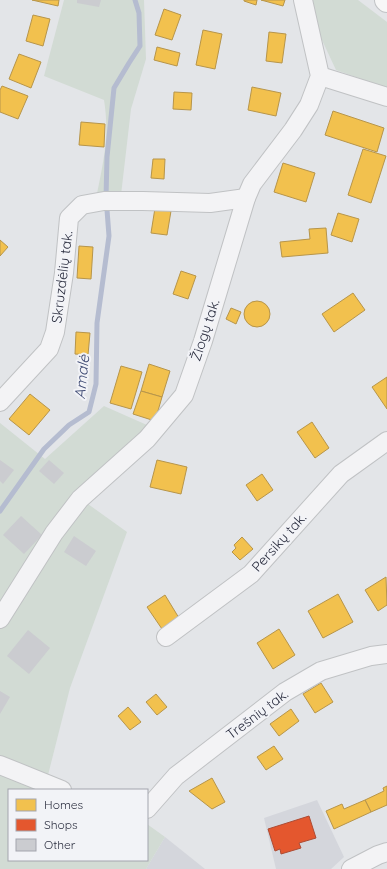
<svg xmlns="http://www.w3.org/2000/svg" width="387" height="869" font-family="Quicksand,sans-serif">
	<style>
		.built { fill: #d4d6dc }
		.green { fill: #d2dbd4 }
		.homes { fill: #f2c14e; stroke: #b7954a }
		.shops { fill: #e4572e; stroke: #ad4b33 }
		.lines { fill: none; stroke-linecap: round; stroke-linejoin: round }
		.stream { stroke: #b5bcd0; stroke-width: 5 }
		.building { fill: #cbccd0 }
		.minor-casing { stroke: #c0c2c4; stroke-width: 20 }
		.major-casing { stroke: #c0c2c5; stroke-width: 24 }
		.minor { stroke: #f3f3f5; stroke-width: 18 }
		.major { stroke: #f7f7f7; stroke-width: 22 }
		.labels { text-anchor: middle; stroke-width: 4; stroke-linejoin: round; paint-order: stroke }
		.street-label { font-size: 14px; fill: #2c2f40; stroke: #f2f3f7 }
		.water-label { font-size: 15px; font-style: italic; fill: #3a4670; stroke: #f2f3f7 }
	</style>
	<rect width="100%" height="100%" fill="#e3e5e8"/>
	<g class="built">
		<path d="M317 800 344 857 331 869H276L264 818Z"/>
		<path d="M165 837 205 869H146Z"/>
	</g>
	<g class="green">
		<path d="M64 0H144L146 59 131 109 121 195 96 199C103 163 110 137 104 100L44 76Z"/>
		<path d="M310 0H358L387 22V88L336 70 321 38Z"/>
		<path d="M104 406 156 429 81 499 127 532 70 688 46 783 62 790H9V860H147V824L165 837 146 869H0V423L45 459Z"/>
	</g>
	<g class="homes">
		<path d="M32 0H59L58 6Z"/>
		<path d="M244 0H257L256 5 244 1Z"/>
		<path d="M261 0H285L283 6Z"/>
		<path d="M164 9 181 15 172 40 155 35Z"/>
		<path d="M33 15 50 19 43 46 26 41Z"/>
		<path d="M203 30 222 34 215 69 196 65Z"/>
		<path d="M269 32 286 34 282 63 266 61Z"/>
		<path d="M157 47 180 53 177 66 154 60Z"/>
		<path d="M19 54 41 62 31 88 9 79Z"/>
		<path d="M2 86 28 96 18 119 0 112V90Z"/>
		<path d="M252 87 281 93 276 116 248 110Z"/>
		<path d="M174 92 192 93 191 110 173 109Z"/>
		<path d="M333 111 384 128 377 152 325 135Z"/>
		<path d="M81 122 105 124 104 147 79 145Z"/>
		<path d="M363 149 386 156 371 203 348 195Z"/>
		<path d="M153 159H165L164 179 151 178Z"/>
		<path d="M283 163 315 173 306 202 274 192Z"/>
		<path d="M155 208 171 211 167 235 151 233Z"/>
		<path d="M338 213 359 219 352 242 331 235Z"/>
		<path d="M326 228 328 253 282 257 280 242 310 239 309 229Z"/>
		<path d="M0 240 8 247 0 256Z"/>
		<path d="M79 246 93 247 91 279 77 278Z"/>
		<path d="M181 271 196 276 188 299 173 294Z"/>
		<path d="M353 293 365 310 334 332 322 314Z"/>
		<circle cx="257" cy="314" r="13"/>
		<path d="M231 308 241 312 236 324 226 319Z"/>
		<path d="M76 332 90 333 88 355 75 354Z"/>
		<path d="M149 364 170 371 162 397 141 391Z"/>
		<path d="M121 366 142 372 131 409 110 403Z"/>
		<path d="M387 377V409L372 387Z"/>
		<path d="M141 391 162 397 155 421 133 414Z"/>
		<path d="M30 394 50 410 29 435 9 419Z"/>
		<path d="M312 422 329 448 315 458 297 432Z"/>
		<path d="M157 460 187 467 181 494 150 487Z"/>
		<path d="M262 474 273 490 257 501 246 485Z"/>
		<path d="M242 537 253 549 240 560 232 552 236 548 234 545Z"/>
		<path d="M386 577 387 605 378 611 365 590Z"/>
		<path d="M338 594 353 622 323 638 308 611Z"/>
		<path d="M165 595 179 618 162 629 147 607Z"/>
		<path d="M279 629 295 655 273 669 257 643Z"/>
		<path d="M321 683 333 702 315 713 303 694Z"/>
		<path d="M156 694 167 707 157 715 146 702Z"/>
		<path d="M128 707 141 722 130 730 118 716Z"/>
		<path d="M291 709 299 721 279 736 270 724Z"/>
		<path d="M274 746 283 759 266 770 257 757Z"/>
		<path d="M212 778 225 802 212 809 189 791Z"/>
		<path d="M387 786V805L371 812 365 800 384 791 383 788Z"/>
		<path d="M365 800 371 812 334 829 326 811 342 804 344 809Z"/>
	</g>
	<path class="shops" d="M309 816 316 838 299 843 301 848 281 854 280 849 275 851 268 829Z"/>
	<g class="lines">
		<g class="stream">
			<path d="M106 198 107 157 114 88 129 63 140 46 139 13 135 0"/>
			<path d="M0 511 44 449 69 425 89 412 96 384 97 323 109 236 107 210"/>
		</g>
	</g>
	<g class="building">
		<path d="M77 0H101L99 7 77 3Z"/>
		<path d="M0 460 14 470 3 484 0 481Z"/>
		<path d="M49 460 64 473 54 484 39 471Z"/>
		<path d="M21 516 42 535 24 554 3 535Z"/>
		<path d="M74 536 96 551 86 566 64 552Z"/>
		<path d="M28 630 50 648 29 674 7 656Z"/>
		<path d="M0 691 10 697 0 714Z"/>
	</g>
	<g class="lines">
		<defs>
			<g id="minor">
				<path d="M320 76 387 97"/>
				<path d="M0 402 49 349 55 332 64 273 69 218 82 205 104 201H143L210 203 246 198"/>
				<path d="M0 619 54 533 80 499 147 439 184 395 203 341 246 198 252 184 293 130 309 105 320 76 303 0"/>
				<path d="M166 637 251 574 341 474 387 441"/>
				<path d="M0 765 62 790"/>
				<path d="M147 809 176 776 285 692 321 671 371 656 387 654"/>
				<path d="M351 869 378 855 387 852"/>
			</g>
			<path id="major" d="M386 0 387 1"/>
		</defs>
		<use href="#minor" class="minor-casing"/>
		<use href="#major" class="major-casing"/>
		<use href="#minor" class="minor"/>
		<use href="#major" class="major"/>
	</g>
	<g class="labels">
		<g class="street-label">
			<text transform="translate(62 277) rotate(-83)" y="5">Skruzdėlių tak.</text>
			<text transform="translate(205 330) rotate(-72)" y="5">Žiogų tak.</text>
			<text transform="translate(279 542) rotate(-48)" y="5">Persikų tak.</text>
			<text transform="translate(257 714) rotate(-37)" y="5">Trešnių tak.</text>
		</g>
		<g class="water-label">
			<text transform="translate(82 377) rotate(-84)" y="5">Amalė</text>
		</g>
	</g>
	<rect x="8" y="789" width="140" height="72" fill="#f2f3f7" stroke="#a3a5ae"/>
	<rect x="16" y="799" width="20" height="12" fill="#f2c14e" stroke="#a3a5ae"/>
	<text x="44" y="809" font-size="12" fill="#2c2f40">Homes</text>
	<rect x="16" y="819" width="20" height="12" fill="#e4572e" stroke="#a3a5ae"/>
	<text x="44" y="829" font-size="12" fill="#2c2f40">Shops</text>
	<rect x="16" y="839" width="20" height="12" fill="#cbccd0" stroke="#a3a5ae"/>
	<text x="44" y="849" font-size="12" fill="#2c2f40">Other</text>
</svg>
